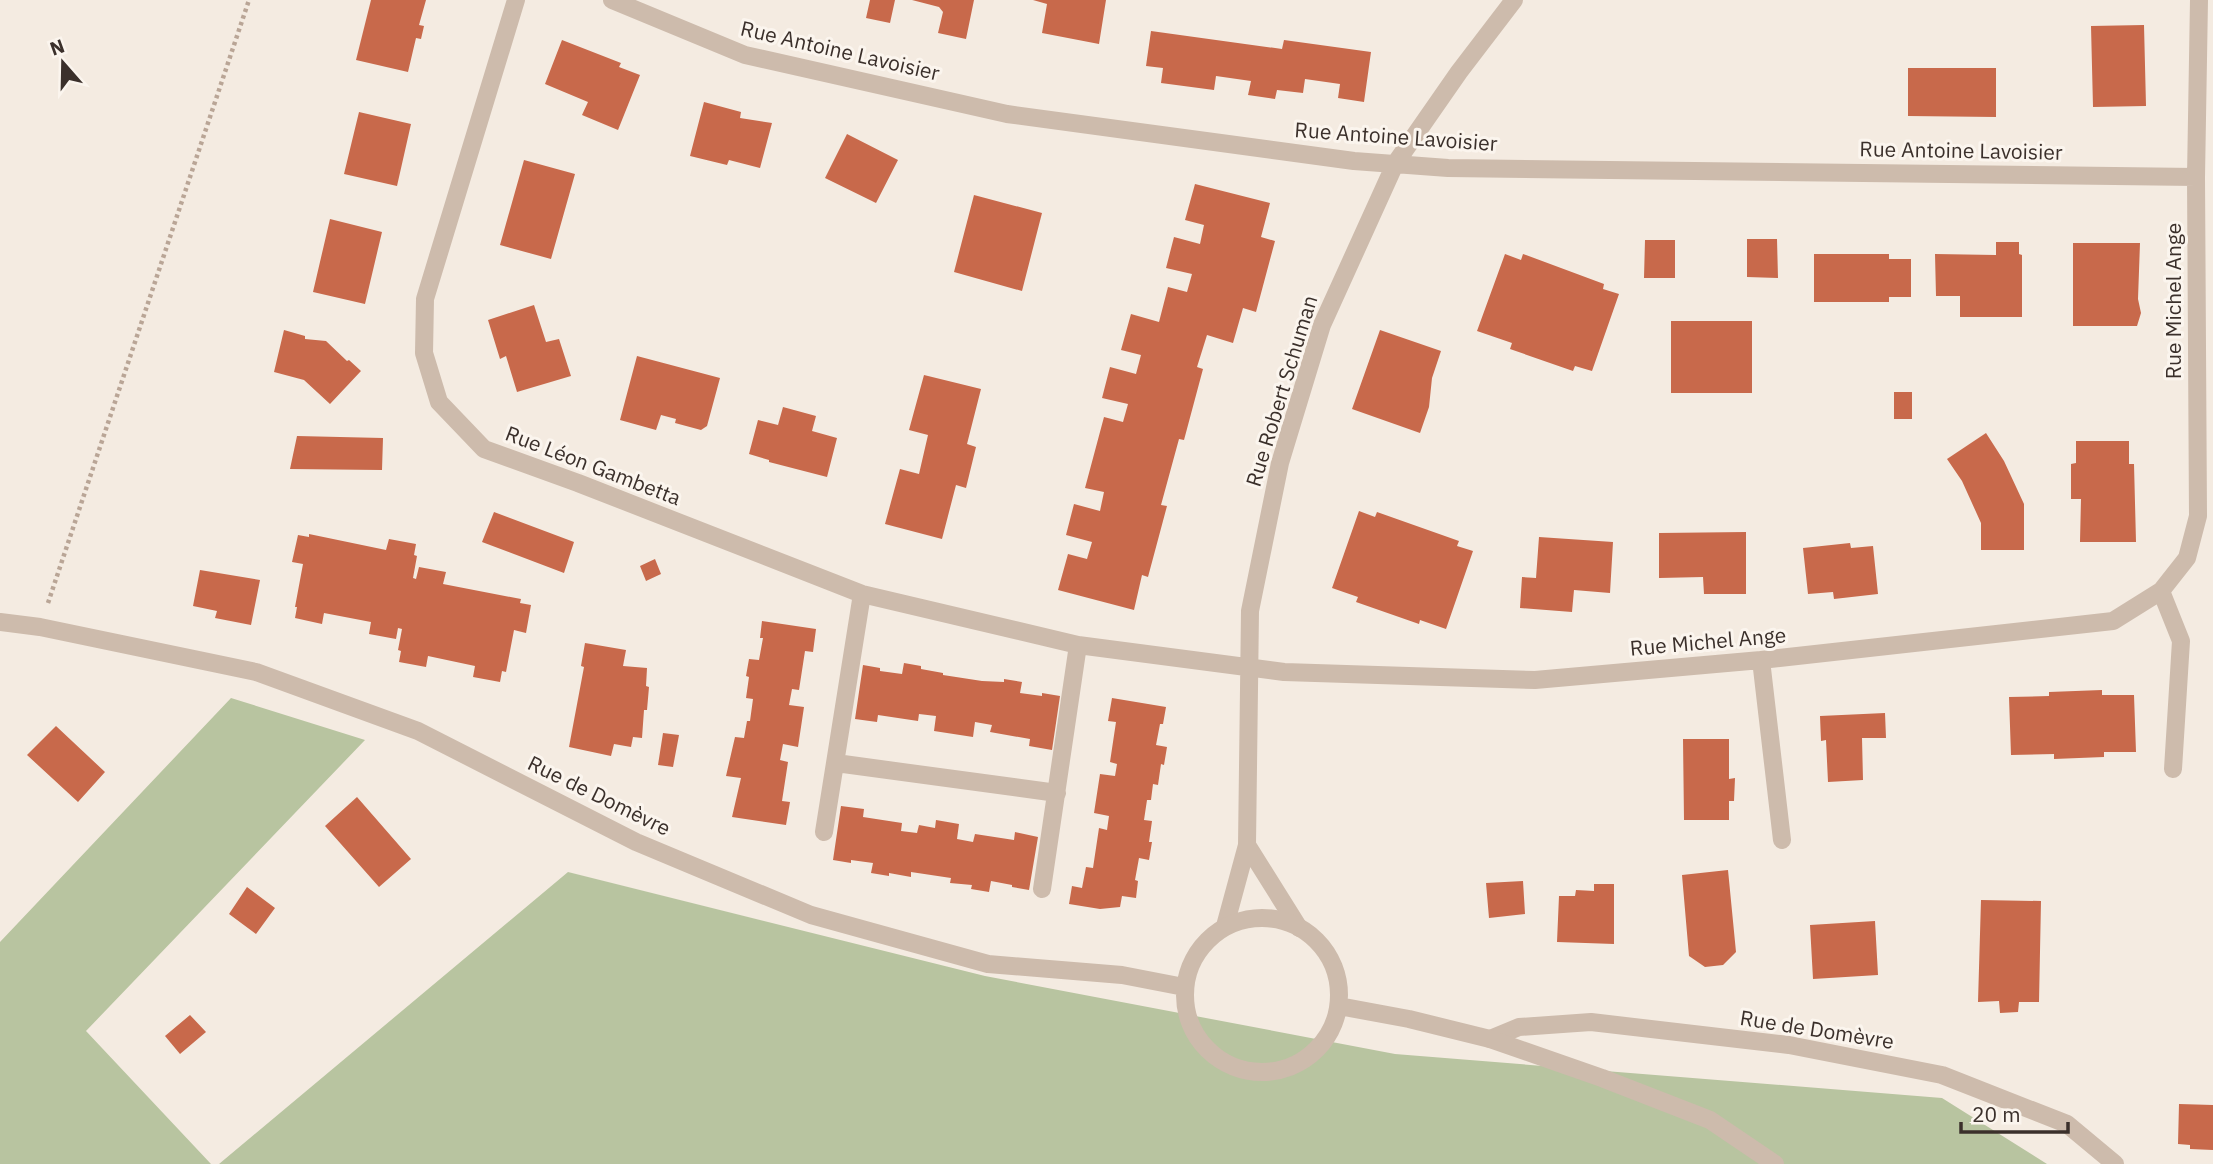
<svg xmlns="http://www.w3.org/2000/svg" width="2213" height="1164" font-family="'IBM Plex Sans',sans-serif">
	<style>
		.green { fill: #b8c4a0 }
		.building { fill: #c8694b }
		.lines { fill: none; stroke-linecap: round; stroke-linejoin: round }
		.path { stroke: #b9a596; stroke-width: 4.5; stroke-dasharray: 3.5 3.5; stroke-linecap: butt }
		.minor { stroke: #cdbbac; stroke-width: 18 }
		.tertiary { stroke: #cdbbac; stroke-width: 18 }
		.labels { text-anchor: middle; stroke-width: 6; stroke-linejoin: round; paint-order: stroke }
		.street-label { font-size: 21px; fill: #3b302b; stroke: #fbf5ee }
	</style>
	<rect width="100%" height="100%" fill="#f4ebe1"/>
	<path class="green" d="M231,698L365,740L86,1031L211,1164H0V942Z
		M568,872L985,976L1395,1054L1942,1098L2047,1164H219Z"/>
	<path class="building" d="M371,0H426L419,25L424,26L421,39L416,38L408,72L356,60Z
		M870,0H895L890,23L866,18Z
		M912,0H974L966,39L938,33L943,12L939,7Z
		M1033,0H1106L1099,44L1042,33L1047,4Z
		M2144,25L2146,106L2093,107L2091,26Z
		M1151,31L1282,49L1284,40L1371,52L1364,102L1338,98L1340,84L1305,79L1303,93L1277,90L1275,99L1248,95L1251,81L1216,76L1214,90L1161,83L1163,68L1146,66Z
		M562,40L621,63L619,67L640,75L618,130L582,115L588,102L545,84Z
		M1908,68H1996V117L1908,116Z
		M704,102L741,112L740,118L772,123L760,168L729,160L727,165L690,156Z
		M359,112L411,124L397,186L344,174Z
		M847,134L898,160L876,203L825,178Z
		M524,160L575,174L551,259L500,245Z
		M1195,184L1270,203L1261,237L1275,241L1256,312L1243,308L1233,343L1207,335L1197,367L1203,369L1184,440L1179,439L1161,505L1167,506L1148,577L1142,575L1134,610L1058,590L1068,554L1087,559L1092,542L1066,535L1074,504L1100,511L1104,492L1085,488L1104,417L1123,422L1128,404L1102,398L1110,367L1136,374L1141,355L1121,350L1131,314L1159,322L1168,287L1187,292L1192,274L1166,268L1174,237L1200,244L1204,225L1185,220Z
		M974,195L1042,213L1022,291L954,272Z
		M330,219L382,232L365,304L313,292Z
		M1747,239H1777L1778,278L1747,277Z
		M1645,240H1675V278H1644Z
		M1996,242H2019V254L2022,255V317H1960V296H1936L1935,254L1996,255Z
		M2073,243H2140L2138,299L2141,313L2137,326H2073Z
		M1505,254L1521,260L1523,254L1604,284L1603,289L1619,294L1592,371L1575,366L1573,371L1510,349L1512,343L1477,331Z
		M1814,254H1889V259H1911V297H1889V302H1814Z
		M534,305L546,342L559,339L571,376L517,392L506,356L500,359L488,320Z
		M1671,321H1752V393H1671Z
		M284,330L305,336V339L326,341L347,361L349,360L361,371L330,404L304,380L274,372Z
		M1380,330L1441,351L1432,378L1429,407L1420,433L1352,409Z
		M637,356L720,378L707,426L701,430L675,423L676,419L661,415L656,430L620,420Z
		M924,375L981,389L967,444L976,447L966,488L956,485L942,539L885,524L900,469L919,474L928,435L909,430Z
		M1894,392H1912V419H1894Z
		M783,407L816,416L812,431L837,438L827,477L769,462V460L749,454L758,420L778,425Z
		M1986,433L2004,461L2024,504V550H1981V523L1962,481L1947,459Z
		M297,436L383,438L382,470L290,469Z
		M2076,441H2129V464H2134L2136,542H2080L2081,499H2071V464L2076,463Z
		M1359,511L1375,517L1377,512L1459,541L1457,546L1473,551L1446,629L1420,620L1419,624L1356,602L1358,597L1332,588Z
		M494,512L574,542L564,573L482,542Z
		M1746,532V594H1704L1703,577L1659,578V533Z
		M309,534L386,550L389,539L416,544L414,555L417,556L413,578L416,579L419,567L446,572L443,584L521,599L520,603L531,605L526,633L514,630L506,672L502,671L500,682L473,677L475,666L428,656L426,667L399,662L401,651L398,650L402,629L398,628L396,639L369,634L371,622L324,613L322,624L295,618L297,607H295L303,564L292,562L298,535L309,537Z
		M1539,537L1613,542L1610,593L1574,590L1572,612L1520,608L1522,577L1536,578Z
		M1850,543L1851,548L1873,546L1878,594L1834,599L1833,592L1808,594L1803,548Z
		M655,559L661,574L646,581L640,566Z
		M200,570L260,580L251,625L215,618L217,611L193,606Z
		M762,621L816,629L813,652L805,651L799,690L792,689L789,705L804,707L798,747L783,744L780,760L788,762L782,801L790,802L786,825L732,817L741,778L726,776L735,737L744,738L747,721H750L753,699L746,698L749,677L746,676L749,659L759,660L763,638H760Z
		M585,643L626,650L623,666L647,668L646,686L649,687L647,710H644L642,738L633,737L631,747L614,744L611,756L569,747L584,667L581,666Z
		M904,663L921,666V669L943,673V675L982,681L1004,682V679L1022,682L1020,693L1042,696V693L1060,696L1052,750L1029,746L1030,739L990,732L992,725L975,722L973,737L934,731L936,716L919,714L918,721L878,715L877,722L855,719L863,665L880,668V671L902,674Z
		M2102,690V695H2134L2136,752H2104V757L2054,759V754L2011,755L2009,697L2049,696V692Z
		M1112,698L1166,707L1163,724H1160L1156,745L1167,747L1164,765L1161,764L1158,785L1153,784L1151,800H1147L1144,820L1152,821L1149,842H1152L1149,860L1139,858L1135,880L1138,881L1136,898L1122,896L1120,907L1100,909L1069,904L1072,886L1082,888L1086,867L1093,868L1099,828L1107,830L1109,816L1094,813L1100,774L1115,776L1117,764L1110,762L1116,722L1108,721Z
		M1885,713L1886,738H1862L1863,780L1828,782L1826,740L1821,741L1820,716Z
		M56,726L105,772L78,802L27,755Z
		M663,733L679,735L673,767L658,765Z
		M1683,739H1729V779L1735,778L1734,801H1729V820H1684Z
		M357,797L411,859L379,887L325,826Z
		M841,806L864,809L863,817L902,823L901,831L917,833L919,825L935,828L936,820L959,824L957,839L973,842L975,834L1014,840L1015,832L1038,837L1029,890L1012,887V885L991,881L989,892L971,889L972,885L950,883L951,878L911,872V877L889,873V876L871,873L873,863L851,860V863L833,860Z
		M1728,870L1736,952L1723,965L1705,967L1689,956L1682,875Z
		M1523,881L1525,914L1489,918L1486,883Z
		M1594,884H1614V944L1557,942L1559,896H1575L1576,890L1594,891Z
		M247,887L275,908L256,934L229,914Z
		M1981,900L2041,901L2039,1002H2019L2018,1012L2000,1013L1999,1001L1978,1002Z
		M1875,921L1878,975L1813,979L1810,925Z
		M190,1015L206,1032L180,1054L165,1036Z
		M2179,1104L2213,1105V1150L2190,1149V1145L2178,1144Z"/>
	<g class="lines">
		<path class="path" d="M48,603L249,0"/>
		<path class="minor" d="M516,0L425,299L424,353L439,402L484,449L578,483L862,594L1078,645L1284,672L1535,680L1761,660L2113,621L2161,591L2187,558L2198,516L2196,177L2199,0
			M612,0L745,55L1007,114L1354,161L1448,168L2196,177
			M2161,591L2181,641L2173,769
			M1761,660L1782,840
			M836,763L1057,793
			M824,832L862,594
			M1247,845L1299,928
			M1042,889L1078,645
			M1225,926L1247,845L1250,611L1280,463L1322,325L1395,164L1459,72L1514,0
			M1490,1039L1519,1027L1591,1022L1789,1045L1942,1075L2067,1124L2115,1164"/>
		<path class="tertiary" d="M0,622L40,627L256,672L418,731L636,842L811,915L988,964L1122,975L1184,987
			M1185 995a77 77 0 1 1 154 0a77 77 0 1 1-154 0Z
			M1339,1006L1409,1019L1490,1039L1602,1078L1710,1120L1775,1164"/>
	</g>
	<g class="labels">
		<g class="street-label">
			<text transform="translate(840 51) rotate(13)" y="7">Rue Antoine Lavoisier</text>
			<text transform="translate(1396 137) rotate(4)" y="7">Rue Antoine Lavoisier</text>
			<text transform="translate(1961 151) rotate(1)" y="7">Rue Antoine Lavoisier</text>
			<text transform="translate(2174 301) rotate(-90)" y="7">Rue Michel Ange</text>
			<text transform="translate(1282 391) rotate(-73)" y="7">Rue Robert Schuman</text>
			<text transform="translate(593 466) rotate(21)" y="7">Rue Léon Gambetta</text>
			<text transform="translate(1708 642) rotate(-5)" y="7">Rue Michel Ange</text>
			<text transform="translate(599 796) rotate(26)" y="7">Rue de Domèvre</text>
			<text transform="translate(1817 1030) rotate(9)" y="7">Rue de Domèvre</text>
		</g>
	</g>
	<g transform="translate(63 63) rotate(340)" stroke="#fbf5ee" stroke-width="5" paint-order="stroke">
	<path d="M0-5L12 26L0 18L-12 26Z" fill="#3b302b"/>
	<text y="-10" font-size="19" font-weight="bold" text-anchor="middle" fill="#3b302b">N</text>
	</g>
	<path d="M1961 1122v10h107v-10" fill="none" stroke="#3b302b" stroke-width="3.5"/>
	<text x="1972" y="1122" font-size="21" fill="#3b302b" stroke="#fbf5ee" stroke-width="5" paint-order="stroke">20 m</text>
</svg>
